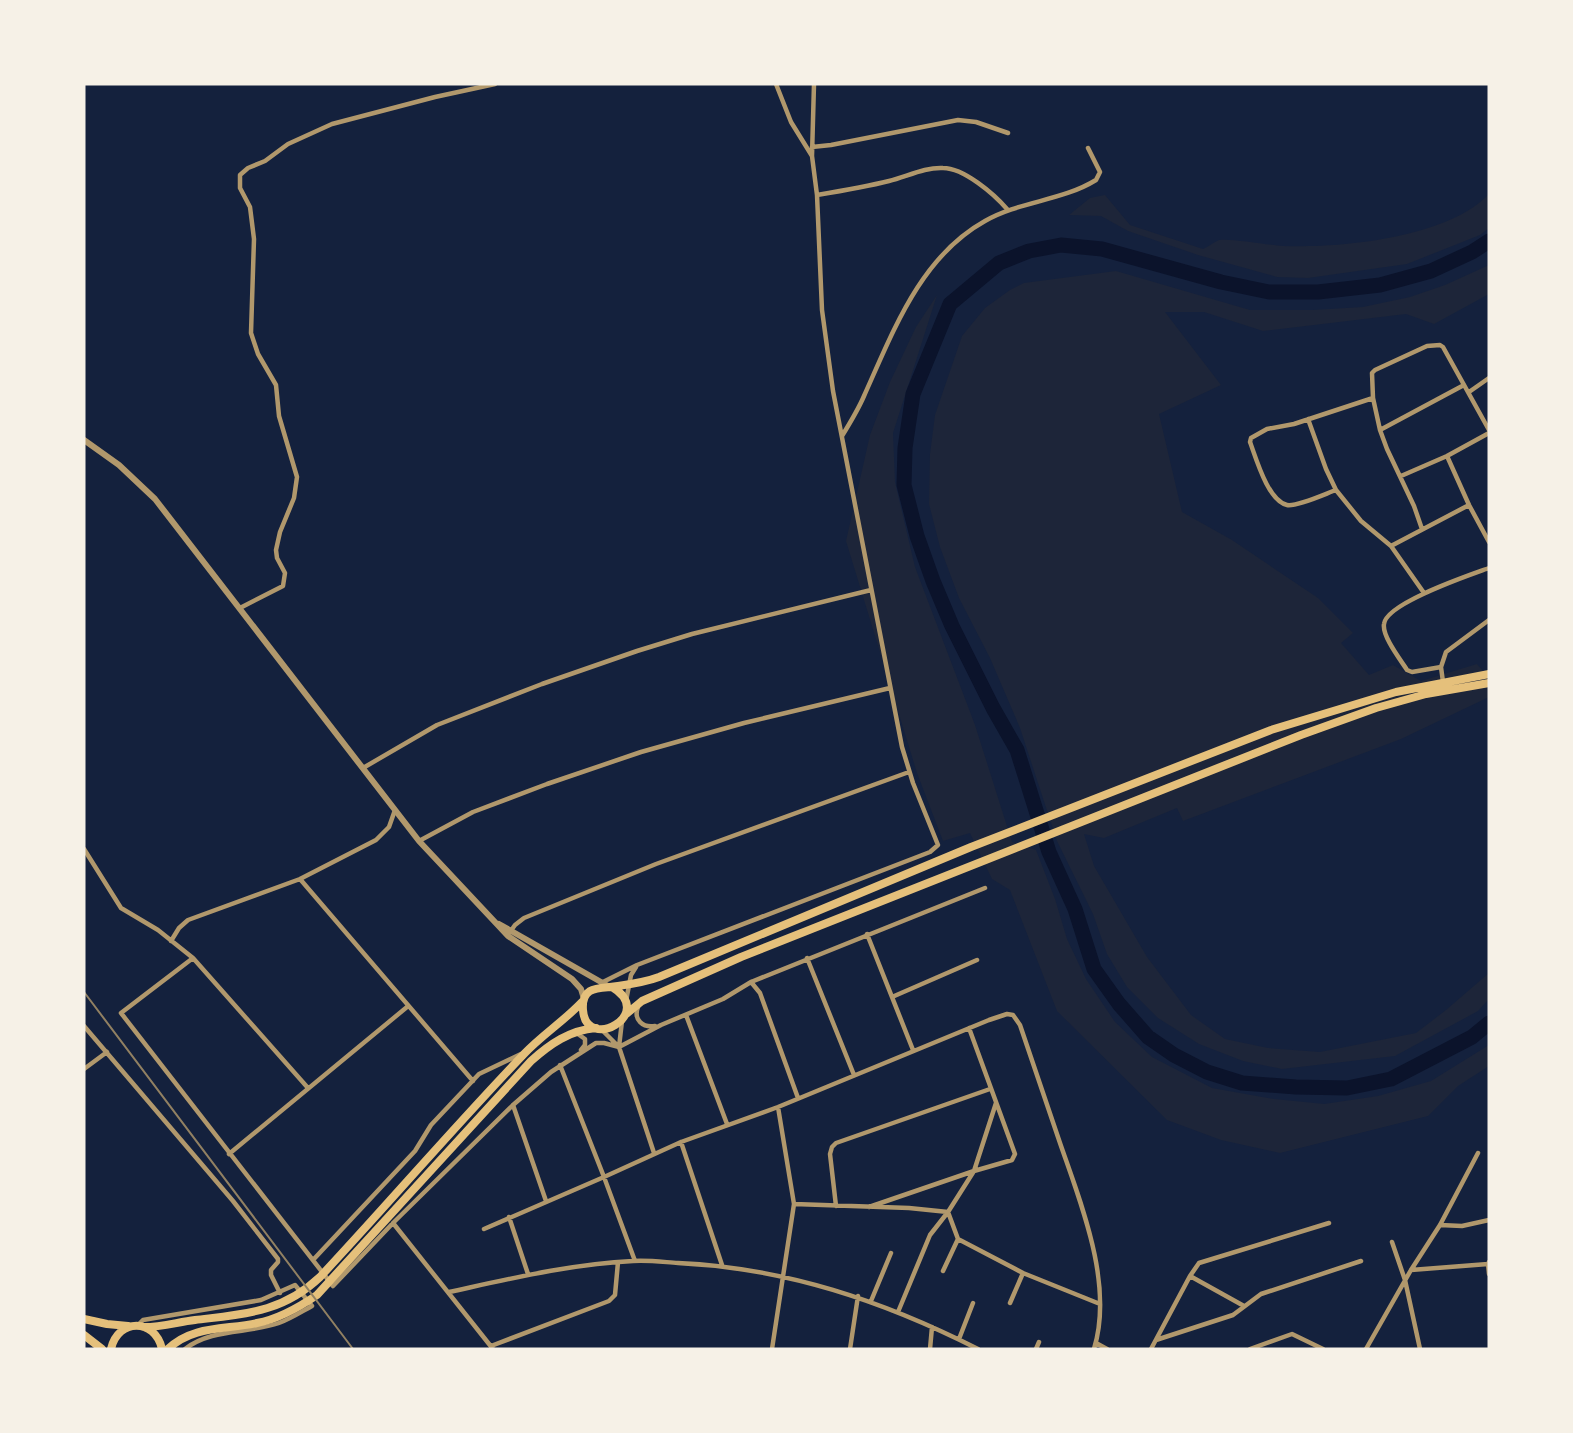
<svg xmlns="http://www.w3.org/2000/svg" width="1573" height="1433" font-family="'Fira Sans',sans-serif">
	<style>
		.green { fill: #1d2539 }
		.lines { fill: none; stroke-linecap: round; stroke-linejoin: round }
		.river { stroke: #0b132b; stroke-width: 15 }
		.minor { stroke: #b1986c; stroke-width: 4.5 }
		.tertiary { stroke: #b1986c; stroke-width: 6 }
		.primary { stroke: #e5c07b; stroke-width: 8 }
		.rail { stroke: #918062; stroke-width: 2 }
	</style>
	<rect width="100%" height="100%" fill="#14213d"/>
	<path class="green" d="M1489,194V228L1480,235L1407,264L1308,278L1277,277L1198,255L1128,231L1101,216L1069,215L1090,198L1105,195L1130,225L1203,249C1208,247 1214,242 1219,240C1230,238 1269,245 1283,246C1342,248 1447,238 1489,194Z
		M1489,265V294L1434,324L1406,314L1263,331L1204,312H1165L1221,385L1159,414L1182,512L1232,540L1318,598L1353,633L1341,643L1369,675L1393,665L1421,681L1477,664L1489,678V697L1401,739L1183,821L1177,808L1104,838L1084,834L1094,866L1147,957L1191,1015L1225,1039L1268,1048L1320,1052L1416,1033L1446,1010L1489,973V999L1478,1011L1395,1056L1282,1069L1243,1061L1199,1044L1158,1018L1127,987L1107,954L1093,914L1057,841L1020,728L990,658L959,598L940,547L929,504L930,454L935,415L962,336L985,308L1010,290L1024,283L1116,271L1250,310H1313L1363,307L1410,297L1445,285Z
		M937,295L893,433L895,482L915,567L975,725L1012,842L1036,850L1055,899L1067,939L1086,979L1115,1022L1152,1057L1212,1088L1274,1099L1324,1104L1378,1096L1431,1081L1489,1045V1066L1458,1086L1428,1116L1280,1153L1221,1140L1167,1120L1057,1011L1010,890L992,879L970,833L943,841L917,773L846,541L870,435L890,382L916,327Z"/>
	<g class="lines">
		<path class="river" d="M1489,241L1472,252L1431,271L1380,285L1318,292H1269L1221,282L1102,249L1061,245L1029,251L999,263L950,304L913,394L905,448L904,485L917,536L933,581L952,626L993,708L1017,750L1049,852L1075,909L1094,969L1119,1004L1148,1037L1174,1055L1207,1072L1242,1083L1296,1087L1347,1088L1391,1079L1472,1037L1489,1023"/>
		<path class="minor" d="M812,147L831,145L958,120L976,122L1008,133
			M812,156L814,84
			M817,195C841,191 865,187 889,181C906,177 925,167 943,168C964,168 994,194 1007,209
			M1469,392L1489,378
			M1308,419L1326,469L1336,490L1361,521L1391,546L1424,593
			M1380,430L1464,385
			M842,436C850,423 858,410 864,396C893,332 920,257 985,221C1020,201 1062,201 1096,180L1100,172L1088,148
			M1447,456L1469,505L1489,542
			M1401,476L1447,456L1489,433
			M1336,490C1325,494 1297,507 1287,505C1268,501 1256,458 1250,442L1251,438L1267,429L1294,424L1373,398
			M1422,529L1414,506L1387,449L1380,430L1373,398L1372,373L1375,370L1427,346L1440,345L1443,347L1489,430
			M1391,546L1469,505
			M240,608L283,586L285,573L277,558L276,550L280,532L294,498L297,477L279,416L276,385L258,354L251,333L254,239L250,207L240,188V175L248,168L265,161L288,144L332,124L435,97L495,84
			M1441,667L1412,672L1407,670C1400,659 1382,636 1384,624C1386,603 1470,575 1489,568
			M1443,682L1441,667L1446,652L1489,620
			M363,768L437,725L542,684L637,651L692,634L871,590
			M419,841L473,812L547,784L641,752L744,723L890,688
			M84,849L121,908L158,930L193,958L308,1088
			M300,879L473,1081
			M510,932L515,925L524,918L656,864L909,772
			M867,934L913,1050
			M171,941L179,928L188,920L300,879L376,840L389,827L395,810
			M193,958L121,1013L333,1286L393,1223L513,1105L551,1072L596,1043H604L619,1047L661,1025L723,999L751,982L985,888
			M807,958L854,1075
			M751,982L760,993L798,1098
			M601,983L637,965L930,852L938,845L913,783L902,747L833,391L822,310L817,195L812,156L791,122L776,84
			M892,997L977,960
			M626,1001L631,975L636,967
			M638,1007C633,1020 643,1028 655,1026
			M686,1015L727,1124
			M622,1021L619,1047L654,1153
			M84,1026L233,1201L278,1259V1262L271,1270V1275L280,1293
			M602,1030L617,1045
			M575,1032L585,1039V1045L581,1050
			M560,1065L604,1177L635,1261
			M84,1069L107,1052
			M513,1105L546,1201
			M681,1142L722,1265
			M229,1154L407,1007
			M794,1204L909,1208L948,1212
			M836,1206L830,1154L832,1147L836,1143L990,1089
			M869,1207L974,1171L1012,1160L1015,1154L969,1028
			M948,1212L958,1239L1023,1273L1100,1304
			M509,1217L528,1274
			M393,1223L493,1349
			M1440,1225L1462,1226L1489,1220
			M484,1229L604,1177L681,1142L778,1107L989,1020L1007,1014L1013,1015L1020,1025C1033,1064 1047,1104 1060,1143C1081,1204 1114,1284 1094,1349
			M1392,1242L1405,1280L1420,1349
			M313,1260L415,1151L431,1125L479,1074L521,1054
			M1488,1264L1489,1274
			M1411,1270L1488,1264L1489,1262
			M943,1271L958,1239
			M1190,1276L1244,1306
			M449,1292C509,1279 571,1264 633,1261C648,1260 663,1262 678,1263C786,1268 883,1301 978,1349
			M871,1301L891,1253
			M1010,1303L1023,1273
			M898,1312L930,1235L948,1212L974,1171L996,1103
			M137,1326L143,1320L261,1300L295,1285L312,1306C301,1312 290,1319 279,1323C248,1334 212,1328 185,1349
			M959,1339L973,1303
			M1156,1340L1233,1315L1261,1294L1361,1261
			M1096,1343L1107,1349
			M491,1346L609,1301L615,1295L618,1262
			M772,1349L794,1204L778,1107
			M850,1349L858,1296
			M930,1349L932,1327
			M1036,1349L1039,1342
			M1151,1349L1190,1276L1199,1263L1329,1223
			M1250,1349L1292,1334L1323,1349
			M1366,1349L1411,1270L1440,1225L1478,1153"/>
		<path class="tertiary" d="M84,440L119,465L155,499L419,841L508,936L572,979L581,989L584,999
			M499,924L608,986"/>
		<path class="primary" d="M612,987C657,1014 586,1053 583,1010C581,984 602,989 618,986C632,984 646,982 659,977L971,847L1271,730L1396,692L1489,674
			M625,1015L642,1001L741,957L1301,735L1376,708L1426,694L1489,683
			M84,1319L107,1324L128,1326
			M144,1327C162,1327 178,1322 195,1320C244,1314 282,1313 320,1277C389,1203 454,1127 524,1054C542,1035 564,1021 582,1002
			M84,1335L102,1349
			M111,1349C118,1318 155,1318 162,1349
			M168,1349C193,1325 226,1330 257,1323C279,1319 298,1308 317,1295L531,1061C550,1044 570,1030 596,1028"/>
		<path class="rail" d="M84,992L353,1349"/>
	</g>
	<rect width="1573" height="1433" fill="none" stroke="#f6f1e7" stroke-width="171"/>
</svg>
